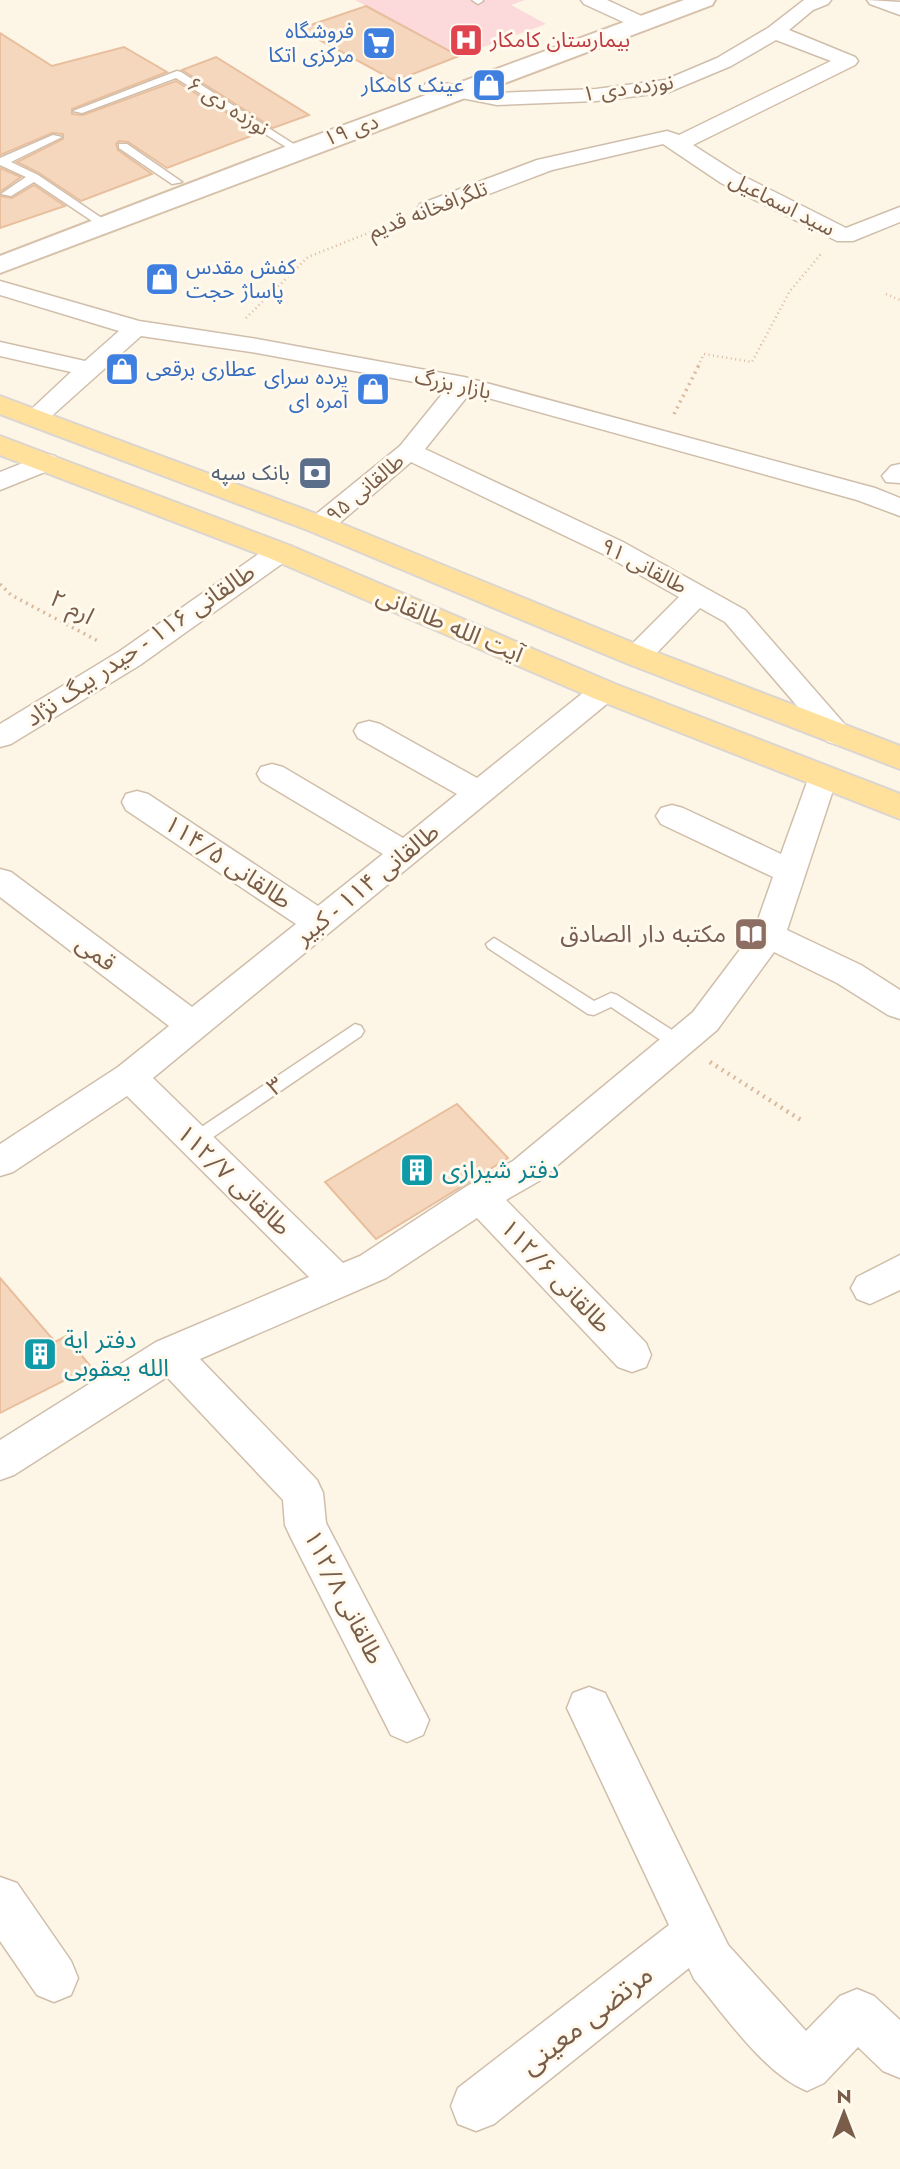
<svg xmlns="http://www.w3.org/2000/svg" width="900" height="2169" font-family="Jost,'Noto Sans Arabic',sans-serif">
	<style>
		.medical { fill: #fcd9db }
		.building { fill: #f4d7bd; stroke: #e8be9c; stroke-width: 2 }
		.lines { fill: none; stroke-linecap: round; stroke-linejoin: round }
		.lane-casing { stroke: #d0beab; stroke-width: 3 }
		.street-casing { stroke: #d0beab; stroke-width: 3 }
		.secondary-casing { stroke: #d6c1ab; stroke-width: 4 }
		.primary-casing { stroke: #dcd5d0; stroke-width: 4 }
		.path-far2 { stroke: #daba9f; stroke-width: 2.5; stroke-dasharray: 1 3.5; stroke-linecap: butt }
		.path-far1 { stroke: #daba9f; stroke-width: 3.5; stroke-dasharray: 2 4.5; stroke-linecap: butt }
		.path { stroke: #daba9f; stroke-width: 4.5; stroke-dasharray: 2 5; stroke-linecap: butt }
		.lane { fill: #fff; fill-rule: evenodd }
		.street { fill: #fff; fill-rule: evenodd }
		.secondary { fill: #fff; fill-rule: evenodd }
		.primary { fill: #ffe19c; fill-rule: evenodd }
		.labels { text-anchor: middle; stroke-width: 6; stroke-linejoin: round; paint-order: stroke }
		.far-shop-label { font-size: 21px; fill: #366cbe; stroke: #fff9ee; text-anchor: end }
		.far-health-label { font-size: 21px; fill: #be3a42; stroke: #fff9ee; text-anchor: start }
		.far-street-label { font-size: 21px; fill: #795d49; stroke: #fff9ee }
		.far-service-label { font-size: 21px; fill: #4e5e75; stroke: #fff9ee; text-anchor: end }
		.street-label { font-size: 24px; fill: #795d49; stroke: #fff9ee }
		.education-label { font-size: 24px; fill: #785e54; stroke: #fff9ee; text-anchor: end }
		.culture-label { font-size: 24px; fill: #0d838f; stroke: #fff9ee; text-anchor: start }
		.near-street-label { font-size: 28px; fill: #795d49; stroke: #fff9ee }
	</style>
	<rect width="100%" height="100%" fill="#fdf6e6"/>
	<path class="medical" d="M355,0H525L511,5L546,24L459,56Z"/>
	<path class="building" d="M366,6L459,56L395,81L299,29Z
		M0,33L52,66L124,47L167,72L72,109V114L83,115L176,81L259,133L167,168L128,142L119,141L116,144L118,150L152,174L81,201L39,173L17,162L63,139V134L52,133L0,155Z
		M216,57L309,115L273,128L182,70Z
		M0,168L21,177L0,192Z
		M34,185L65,206L0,228V196L12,198Z
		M457,1104L508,1158L376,1239L325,1182Z
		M0,1278L55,1342L66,1336L91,1367L0,1413Z"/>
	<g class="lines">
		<g class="lane-casing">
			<path id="lane" d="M472,0H482L483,1L478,4Z
				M177,71L181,72L303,150L294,152L176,78L82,113L73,111Z
				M53,135L62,137L11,162L38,175L109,223V227H101L34,182L11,196L1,194L26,177L0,165V158Z
				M119,144H127L182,182L172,184L119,148Z
				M494,938L594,1001L611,993L617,995L683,1037L686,1042L683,1047H671L611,1007L594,1015L588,1014L488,948L486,944Z
				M355,1024L361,1026L364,1031L361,1036L200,1146H188L185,1141L188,1136Z"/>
		</g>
		<g class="street-casing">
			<path id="street" d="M581,0H607L648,19L651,23L648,27H634L584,4Z
				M804,0H831L828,4L813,10L789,30L855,57L858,61L855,65L693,145L737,173L846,228L900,207V222L853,241H837L721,183L663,144L552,170L436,214H420L417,209L420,204L537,160L667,131L679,135L831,61L776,40L731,66L669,92L596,101L497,105L426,91L423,87L426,83L433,81L497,93L596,89L665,80L717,58L768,28Z
				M867,0L900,2V15L870,4Z
				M0,281L139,321L257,339L464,377L875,488L900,498V516L857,500L470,393L425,449L623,542L745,610L854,735L850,742L839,745L828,742L725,622L700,608L647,663L637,665L627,663L623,656L627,649L679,597L603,554L411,462L330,531L320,533L310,531L307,525L310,519L400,446L447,388L257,353L141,336L45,422L36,425L27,422L23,417L71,372L0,356V342L85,361L119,331L0,295Z
				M46,454L55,456L59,462L55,468L0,490V472Z
				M900,464V483L886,482L882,476L891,466Z
				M280,544L290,546L294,552L290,558L140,665L11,744L0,747V724L120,651L270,546Z
				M604,681L614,684L619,691L614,698L153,1078L343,1263L360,1256L467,1186L513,1161L693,1012L754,931L773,877L661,824L656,816L661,808L672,805L683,808L781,854L811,771L822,768L833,771L837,778L787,930L861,965L900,990V1019L888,1015L837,983L774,952L717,1030L539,1181L506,1200L646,1343L651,1355L646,1367L632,1372L618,1367L477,1218L386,1278L200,1359L317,1480L323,1493L326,1523L429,1720L423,1735L407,1742L391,1735L291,1538L285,1525L283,1500L167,1377L14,1475L0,1480V1440L156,1342L309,1277L127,1096L13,1172L0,1176V1144L118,1067L169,1026L0,897V869L11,872L192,1007L296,924L126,810L122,802L126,794L137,791L148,794L318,906L383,854L261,781L257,774L261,767L272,764L283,767L403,838L457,794L358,738L354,731L358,724L369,721L380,724L477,778L594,684Z
				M900,1255V1290L870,1304L857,1299L851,1288L857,1277Z
				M589,1687L605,1693L728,1945L806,2031L840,1996L857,1989L874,1996L900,2020V2078L883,2071L858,2047L824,2083L807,2091C763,2073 725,2015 694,1979L689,1968L494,2124L476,2131L458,2124L451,2106L458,2088L669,1925L567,1708L573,1693Z
				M0,1877L17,1883L71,1961L78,1978L71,1995L54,2002L37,1995L0,1941Z"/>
		</g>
		<g class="secondary-casing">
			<path id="secondary" d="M684,0H715L712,5L0,273V256L290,145Z"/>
		</g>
		<g class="primary-casing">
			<path id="primary" d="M0,396L330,519L648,649L900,746V769L626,663L310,531L0,414Z
				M0,436L291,546L615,684L900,794V819L593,698L269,558L0,455Z"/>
		</g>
		<path class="path-far2" d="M886,294L900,300
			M246,318L308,257L401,220
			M698,366L704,354L752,362L790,291L821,254"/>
		<path class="path-far1" d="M674,414L699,365
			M0,584L11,595L98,641"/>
		<path class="path" d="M710,1062L804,1122"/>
		<use href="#lane" class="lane"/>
		<use href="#street" class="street"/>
		<use href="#secondary" class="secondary"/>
		<use href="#primary" class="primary"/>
	</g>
	<defs>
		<g id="hospital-square" transform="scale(1.75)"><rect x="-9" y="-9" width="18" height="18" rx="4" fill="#e0444e" stroke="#fff9ee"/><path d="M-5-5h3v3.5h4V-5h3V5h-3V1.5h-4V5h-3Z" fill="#fff"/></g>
		<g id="supermarket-square" transform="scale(1.75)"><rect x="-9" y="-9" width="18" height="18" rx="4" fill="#3f7fe0" stroke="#fff9ee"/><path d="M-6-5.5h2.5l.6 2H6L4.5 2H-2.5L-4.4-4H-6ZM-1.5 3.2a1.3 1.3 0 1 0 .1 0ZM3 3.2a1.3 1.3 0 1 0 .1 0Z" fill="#fff"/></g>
		<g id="shop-square" transform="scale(1.75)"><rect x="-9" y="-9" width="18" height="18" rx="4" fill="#3f7fe0" stroke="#fff9ee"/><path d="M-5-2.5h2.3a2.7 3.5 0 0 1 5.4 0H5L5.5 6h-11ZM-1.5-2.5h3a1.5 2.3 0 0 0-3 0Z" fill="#fff"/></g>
		<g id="bank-square" transform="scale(1.75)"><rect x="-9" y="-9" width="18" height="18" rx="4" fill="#5c6f8a" stroke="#fff9ee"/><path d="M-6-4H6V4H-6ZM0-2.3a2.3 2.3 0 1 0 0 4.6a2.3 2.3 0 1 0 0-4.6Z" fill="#fff"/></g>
		<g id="library-square" transform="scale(1.75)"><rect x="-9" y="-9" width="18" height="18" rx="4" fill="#8d6e63" stroke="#fff9ee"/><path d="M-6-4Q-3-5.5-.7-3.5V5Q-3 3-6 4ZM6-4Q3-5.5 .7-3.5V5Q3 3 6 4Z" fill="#fff"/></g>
		<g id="building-square" transform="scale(1.75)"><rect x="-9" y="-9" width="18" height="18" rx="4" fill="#0f9aa8" stroke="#fff9ee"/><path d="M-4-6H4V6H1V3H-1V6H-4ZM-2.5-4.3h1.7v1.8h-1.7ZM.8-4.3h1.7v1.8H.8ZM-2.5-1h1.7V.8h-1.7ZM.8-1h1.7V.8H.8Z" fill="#fff"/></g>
	</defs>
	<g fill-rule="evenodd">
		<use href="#hospital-square" x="466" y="40"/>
		<use href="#supermarket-square" x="379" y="43"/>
		<use href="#shop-square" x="489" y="85"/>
		<use href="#shop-square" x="162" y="279"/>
		<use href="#shop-square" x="122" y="369"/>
		<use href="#shop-square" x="373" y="389"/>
		<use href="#bank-square" x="315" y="473"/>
		<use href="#library-square" x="751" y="934"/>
		<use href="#building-square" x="417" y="1170"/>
		<use href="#building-square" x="40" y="1354"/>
	</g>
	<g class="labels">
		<g class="far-shop-label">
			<text x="354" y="38">فروشگاه<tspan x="354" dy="24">مرکزی اتکا</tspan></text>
			<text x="464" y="92">عینک کامکار</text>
			<text x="186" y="274" text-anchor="start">کفش مقدس<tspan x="186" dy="24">پاساژ حجت</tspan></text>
			<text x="146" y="376" text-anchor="start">عطاری برقعی</text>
			<text x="348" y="384">پرده سرای<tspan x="348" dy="24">آمره ای</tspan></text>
		</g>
		<g class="far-health-label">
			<text x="490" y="47">بیمارستان کامکار</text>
		</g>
		<g class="far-street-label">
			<text transform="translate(628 88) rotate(-8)" y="7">نوزده دی ۱</text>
			<text transform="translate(228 106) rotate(32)" y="7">نوزده دی ۶</text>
			<text transform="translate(351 130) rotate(-20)" y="7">۱۹ دی</text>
			<text transform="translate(782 204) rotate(27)" y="7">سید اسماعیل</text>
			<text transform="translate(428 210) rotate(-21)" y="7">تلگرافخانه قدیم</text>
			<text transform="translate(453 384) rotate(12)" y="7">بازار بزرگ</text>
			<text transform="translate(365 488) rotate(-40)" y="7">طالقانی ۹۵</text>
			<text transform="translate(644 566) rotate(28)" y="7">طالقانی ۹۱</text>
		</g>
		<g class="far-service-label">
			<text x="290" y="480">بانک سپه</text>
		</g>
		<g class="street-label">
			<text transform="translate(72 607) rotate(28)" y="8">ارم ۲</text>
			<text transform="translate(450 625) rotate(23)" y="8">آیت الله طالقانی</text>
			<text transform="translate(140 645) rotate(-34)" y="8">طالقانی ۱۱۶ - حیدر بیگ نژاد</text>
			<text transform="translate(228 862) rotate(34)" y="8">طالقانی ۱۱۴/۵</text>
			<text transform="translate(367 884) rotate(-39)" y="8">طالقانی ۱۱۴ - کبیر</text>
			<text transform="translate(96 953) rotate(37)" y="8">قمی</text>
			<text transform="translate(275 1086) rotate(-35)" y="8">۳</text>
			<text transform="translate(234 1180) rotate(44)" y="8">طالقانی ۱۱۲/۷</text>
			<text transform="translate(556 1276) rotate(46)" y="8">طالقانی ۱۱۲/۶</text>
			<text transform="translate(344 1597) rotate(63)" y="8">طالقانی ۱۱۲/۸</text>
		</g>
		<g class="education-label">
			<text x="726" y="942">مکتبه دار الصادق</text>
		</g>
		<g class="culture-label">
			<text x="442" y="1178">دفتر شیرازی</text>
			<text x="64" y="1348">دفتر ایة<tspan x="64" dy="28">الله یعقوبی</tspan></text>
		</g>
		<g class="near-street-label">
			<text transform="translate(586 2019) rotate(-38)" y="10">مرتضی معینی</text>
		</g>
	</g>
	<g transform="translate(844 2113)" stroke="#fff9ee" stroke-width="5" paint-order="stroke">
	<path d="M0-5L12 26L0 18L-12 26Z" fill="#795d49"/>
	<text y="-10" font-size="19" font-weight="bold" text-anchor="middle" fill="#795d49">N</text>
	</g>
</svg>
